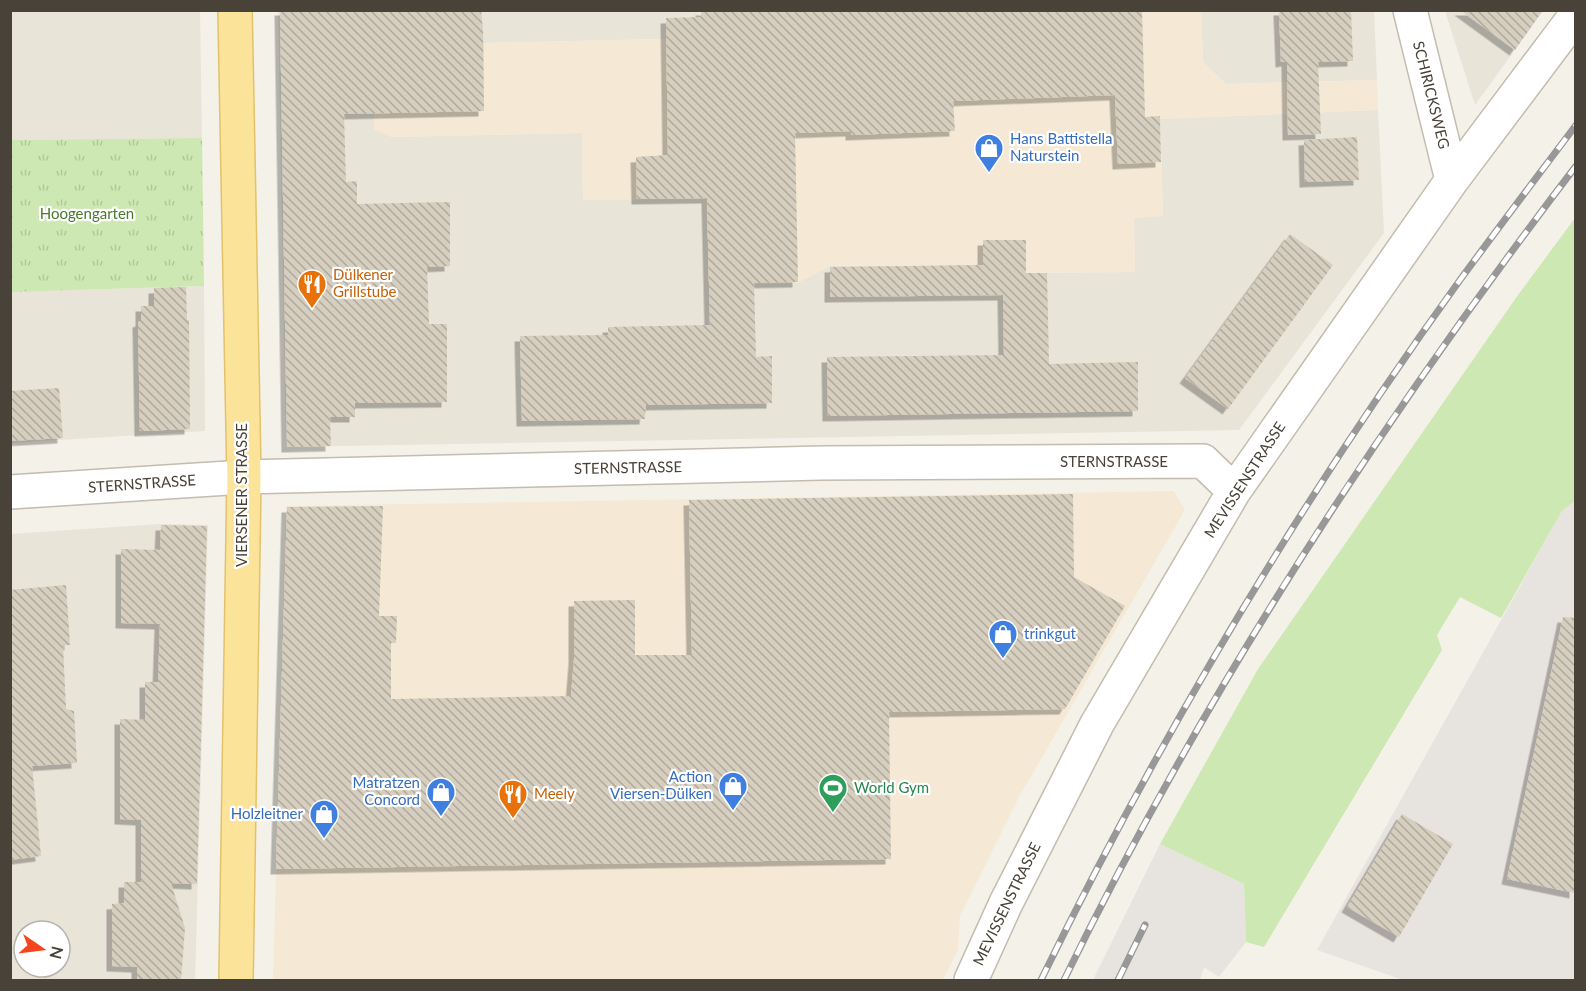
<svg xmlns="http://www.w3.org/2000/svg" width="1586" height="991" font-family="Lato,sans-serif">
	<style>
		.residential { fill: #e8e4d8; fill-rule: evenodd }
		.commercial { fill: #f5e9d5 }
		.industrial { fill: #e7e3de }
		.grass { fill: #cee8b3 }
		.park { fill: url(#park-tufts) }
		.building { fill: url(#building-back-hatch); filter: url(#shadow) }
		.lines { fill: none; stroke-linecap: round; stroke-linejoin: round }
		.minor-casing { stroke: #c3bcaf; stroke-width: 36 }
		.major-casing { stroke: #e2c26a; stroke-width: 36 }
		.minor { stroke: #fff; stroke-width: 33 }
		.major { stroke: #fce39a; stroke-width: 33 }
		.rail-casing { stroke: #989898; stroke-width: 7 }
		.rail { stroke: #fff; stroke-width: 4.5; stroke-dasharray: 14; stroke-linecap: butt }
		.labels { text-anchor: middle; stroke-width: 4.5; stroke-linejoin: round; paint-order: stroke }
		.street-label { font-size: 15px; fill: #484238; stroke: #fff }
		.shop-label { font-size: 15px; fill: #366cbe; stroke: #fff; text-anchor: end }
		.park-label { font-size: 15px; fill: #477a2b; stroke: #fff }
		.food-label { font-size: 15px; fill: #c56008; stroke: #fff; text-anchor: start }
		.leisure-label { font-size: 15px; fill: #27864d; stroke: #fff; text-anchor: start }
	</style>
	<defs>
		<pattern id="park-tufts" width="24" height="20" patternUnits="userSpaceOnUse" patternTransform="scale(1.5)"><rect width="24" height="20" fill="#cee8b3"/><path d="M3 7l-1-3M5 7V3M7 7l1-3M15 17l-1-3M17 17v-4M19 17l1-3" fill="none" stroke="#b2c89b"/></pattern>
		<pattern id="building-back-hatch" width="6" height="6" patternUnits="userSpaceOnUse" patternTransform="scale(1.5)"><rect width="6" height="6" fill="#d6cebf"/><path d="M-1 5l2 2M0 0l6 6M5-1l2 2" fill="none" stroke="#b0a99c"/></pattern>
		<filter id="shadow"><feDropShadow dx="-5.5" dy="5.5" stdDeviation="0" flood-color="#0004"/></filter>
	</defs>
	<rect width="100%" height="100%" fill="#f4f1e9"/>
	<path class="residential" d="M10,11H200L202,138L11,140Z
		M278,11H699L702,38L484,43V111L374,113L391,137L582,133L583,200L706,198L709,284L797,283L830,266L1002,265V273L1135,272L1134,217L1163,216L1160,119L1378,110L1384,233L1239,430L286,447Z
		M1201,11H1374L1377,80L1226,84L1203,62Z
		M1445,11H1543L1475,105Z
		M204,286L205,431L11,443V292Z
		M160,524L208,525L195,980H11V534ZM24,931H60V967H24Z"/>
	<path class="commercial" d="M699,10L1201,11L1203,62L1226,84L1377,80L1378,110L1160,119L1163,216L1134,218L1135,272L1002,273V265L830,266L797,283L709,284L706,199L583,200L582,133L391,137L374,130V113L484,111V43L701,38Z
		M1174,491L1185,510L1019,797L960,916L958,950L943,980H273L286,506Z"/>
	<path class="industrial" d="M1575,501V980H1403L1317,950L1562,511Z
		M1160,844L1244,884L1246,942L1219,977L1204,967L1200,980H1093Z"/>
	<path class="grass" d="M1575,218V501L1562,511L1501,618L1460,597L1437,635L1442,650L1264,947L1246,942L1244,884L1160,844L1258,669L1518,295Z"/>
	<path class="park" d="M202,138L204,286L11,292V140Z"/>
	<path class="building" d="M280,10H481L483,30L484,111L344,114L346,182L357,181V204L450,202V266L427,267L429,324H447V402L355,403V417H330L331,446L287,447Z
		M701,10H1142L1145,117L1160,116L1161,162L1118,164L1115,95L953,101L955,131L851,135V131L795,133L798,282L754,283L756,357L772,356V403L646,405L645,419L522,421L520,336L608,335V327L710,325L707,198L637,199L636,157L668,155L666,18L701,17Z
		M1279,10H1351L1353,61L1318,62L1321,134L1288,135L1287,61L1281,62Z
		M1460,10H1543L1515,50Z
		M1357,137L1359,180L1305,182L1304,140Z
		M1290,234L1333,265L1228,409L1185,378Z
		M983,240H1026V273H1047L1049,364L1138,362V411L828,416L827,357L1004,355L1003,295L830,297V267L983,265Z
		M186,287L187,320H189L190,429L140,431L138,322L141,321V306H154V288Z
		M59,388L63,438L10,441V391Z
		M1073,494L1074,577L1125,606L1065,709L889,712L891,859L276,869L287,507L383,506L379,616H397L396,643H391V699L571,696L574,659V601L635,600V655H692L689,500Z
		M161,525L207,526L197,884L171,883L185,928L181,981H137V967L112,966V904L124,903V882H141V820L120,819V719L145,720V682H158L160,624L121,623V549L160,550Z
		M66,585L70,645H63L66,709L74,711L77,763L32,766L41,856L10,860V590Z
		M1563,617L1575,618V893L1507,879Z
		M1402,814L1453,844L1399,937L1347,907Z"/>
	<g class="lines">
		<g class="minor-casing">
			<path id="minor" d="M1410,10L1452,180
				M10,492L244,477L821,463L1203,461L1234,491
				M971,980L1006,903L1097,724L1234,491L1452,180L1576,15"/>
		</g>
		<g class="major-casing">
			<path id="major" d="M235,10L244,477L236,980"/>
		</g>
		<use href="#minor" class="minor"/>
		<use href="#major" class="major"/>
		<g class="rail-casing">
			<path id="rail" d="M1041,980C1160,736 1301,500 1460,280C1498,228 1537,177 1576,125
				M1064,980C1205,691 1381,421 1576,166
				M1118,980L1145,925"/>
		</g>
		<use href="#rail" class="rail"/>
	</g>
	<defs>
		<g id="shop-pin" transform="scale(1.5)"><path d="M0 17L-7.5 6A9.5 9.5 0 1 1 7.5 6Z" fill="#3f7fe0" stroke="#fff"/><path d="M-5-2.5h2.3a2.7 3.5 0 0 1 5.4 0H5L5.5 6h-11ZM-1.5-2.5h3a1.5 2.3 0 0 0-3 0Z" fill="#fff"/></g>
		<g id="restaurant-pin" transform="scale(1.5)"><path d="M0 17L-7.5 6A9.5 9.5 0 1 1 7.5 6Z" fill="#e8710a" stroke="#fff"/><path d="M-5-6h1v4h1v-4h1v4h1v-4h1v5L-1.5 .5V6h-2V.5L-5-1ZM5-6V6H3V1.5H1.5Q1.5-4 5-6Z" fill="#fff"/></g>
		<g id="stadium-pin" transform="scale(1.5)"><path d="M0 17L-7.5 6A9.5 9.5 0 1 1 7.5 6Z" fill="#2e9e5b" stroke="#fff"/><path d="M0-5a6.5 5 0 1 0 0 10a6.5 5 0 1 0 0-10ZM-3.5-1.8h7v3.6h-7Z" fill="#fff"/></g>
	</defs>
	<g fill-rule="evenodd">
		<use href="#shop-pin" x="989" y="148"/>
		<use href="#restaurant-pin" x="312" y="284"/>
		<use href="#shop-pin" x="1003" y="634"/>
		<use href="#shop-pin" x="733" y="786"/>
		<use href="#stadium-pin" x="833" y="788"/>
		<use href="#shop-pin" x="441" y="792"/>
		<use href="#restaurant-pin" x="513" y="794"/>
		<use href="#shop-pin" x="324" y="814"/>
	</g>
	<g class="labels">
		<g class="street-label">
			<text transform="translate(1431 95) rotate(76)" y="5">SCHIRICKSWEG</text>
			<text x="1114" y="467">STERNSTRASSE</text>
			<text transform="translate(628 468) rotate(-1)" y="5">STERNSTRASSE</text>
			<text transform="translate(1245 480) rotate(-57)" y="5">MEVISSENSTRASSE</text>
			<text transform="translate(142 484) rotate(-4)" y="5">STERNSTRASSE</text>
			<text transform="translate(242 495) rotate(-90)" y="5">VIERSENER STRASSE</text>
			<text transform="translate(1007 904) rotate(-64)" y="5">MEVISSENSTRASSE</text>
		</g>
		<g class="shop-label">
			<text x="1010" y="144" text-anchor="start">Hans Battistella<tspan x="1010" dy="17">Naturstein</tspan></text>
			<text x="1024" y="639" text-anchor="start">trinkgut</text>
			<text x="712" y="782">Action<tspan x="712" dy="17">Viersen-Dülken</tspan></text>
			<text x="420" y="788">Matratzen<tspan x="420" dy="17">Concord</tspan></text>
			<text x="303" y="819">Holzleitner</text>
		</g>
		<g class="park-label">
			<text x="87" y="219">Hoogengarten</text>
		</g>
		<g class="food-label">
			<text x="333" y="280">Dülkener<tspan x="333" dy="17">Grillstube</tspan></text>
			<text x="534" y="799">Meely</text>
		</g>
		<g class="leisure-label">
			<text x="854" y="793">World Gym</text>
		</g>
	</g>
	<rect width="1586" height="991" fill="none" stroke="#484238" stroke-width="24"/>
	<g transform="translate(42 949) rotate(104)"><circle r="28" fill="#ffffff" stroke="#b6b3af" stroke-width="1.5"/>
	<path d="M0-4.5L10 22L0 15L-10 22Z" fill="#f6451e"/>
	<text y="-9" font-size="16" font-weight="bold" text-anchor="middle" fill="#484238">N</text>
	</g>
</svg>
